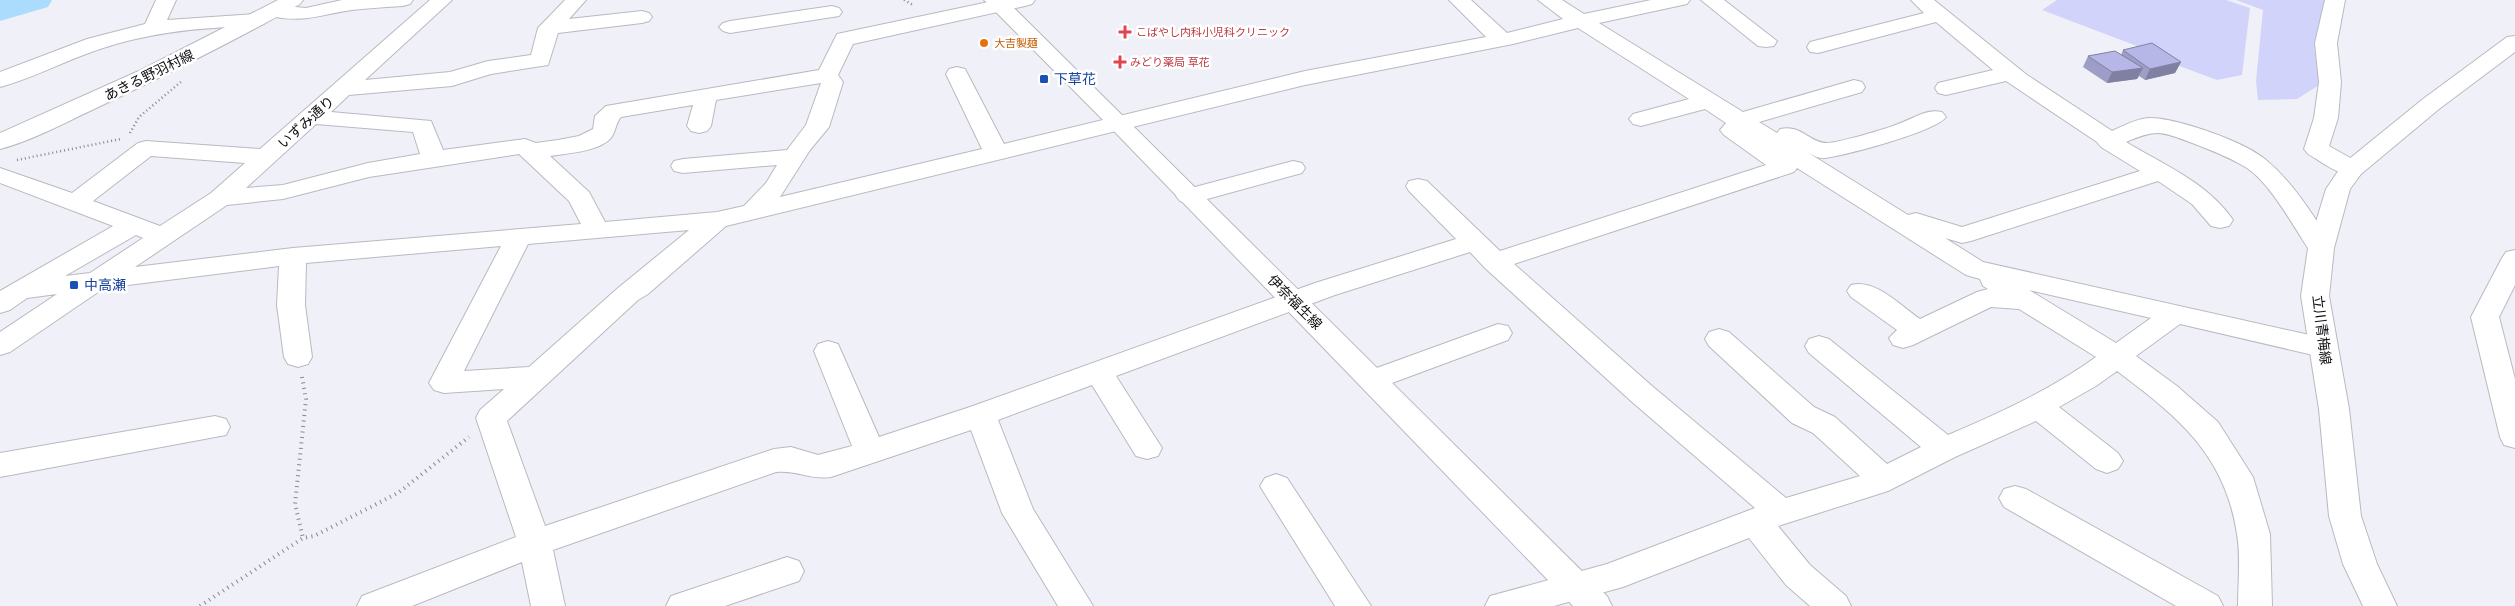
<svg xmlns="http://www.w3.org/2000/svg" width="2515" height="606" font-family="'Golos Text','Noto Sans JP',sans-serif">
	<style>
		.green { fill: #d2d3fb }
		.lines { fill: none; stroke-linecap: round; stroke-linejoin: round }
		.river { fill: #abdbfd; fill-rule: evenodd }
		.minor-casing { stroke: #b9b9c0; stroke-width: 2 }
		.major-casing { stroke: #b9b9c0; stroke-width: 2 }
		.path-far1 { stroke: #88888e; stroke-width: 2.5; stroke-dasharray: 1 3; stroke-linecap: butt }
		.path { stroke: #88888e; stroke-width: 4; stroke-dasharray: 1 4.5; stroke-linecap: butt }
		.minor { fill: #fff; fill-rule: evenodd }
		.major { fill: #fff; fill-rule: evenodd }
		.wall { fill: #9d9dc7 }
		.shaded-wall { fill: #7f80a2 }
		.building { fill: #b6b7e7; stroke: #7f80a2 }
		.health-dot { fill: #e0444e; stroke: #fff; stroke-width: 2 }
		.food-dot { fill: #e8710a; stroke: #fff; stroke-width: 2 }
		.transit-dot { fill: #1a4fb4; stroke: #fff; stroke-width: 2 }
		.labels { text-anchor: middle; stroke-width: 5; stroke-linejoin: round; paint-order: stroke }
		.far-health-label { font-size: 11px; fill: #be3a42; stroke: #fff; text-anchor: start }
		.far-food-label { font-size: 11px; fill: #c56008; stroke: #fff; text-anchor: start }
		.street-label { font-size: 14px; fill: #0e0e11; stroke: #fff }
		.transit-label { font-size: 14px; fill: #164399; stroke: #fff; text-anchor: start }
	</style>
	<rect width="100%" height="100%" fill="#f0f1f8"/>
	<path class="green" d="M2057,0H2226L2250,8L2242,75L2217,80L2147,54L2150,51L2042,10Z
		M2236,0H2331L2324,82L2297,99L2258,100L2256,81L2263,10Z"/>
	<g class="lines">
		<path class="river" d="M0,0H52L48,7L0,21Z"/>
		<g class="minor-casing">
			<path id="minor" d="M156,0H176L167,20L257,14L264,16L267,20L264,24L257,26C204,27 150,32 100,49C66,60 34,78 0,87V72L87,39L145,24Z
				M342,0H413L410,4L403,6C386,7 369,8 352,10C318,15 302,24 267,15L264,11L267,7L274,5L306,8Z
				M430,0H452L365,80L450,72L488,61L531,55L538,28L565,0H586L569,19L642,11L649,13L652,17L649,21L642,23L558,33L548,65L491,74L452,86L349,95L331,112L431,121L443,150L525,139L536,143L558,140L579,136L593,129L595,116L606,106L819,70L837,34L998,0H1035L1032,4L1025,6L853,44L838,75L843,82L829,127L810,150L780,197L982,149L946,74L949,69L957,67L965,69L1004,144L1305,71L1486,37L1449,0H1471L1507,33L1563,19L1538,0H1562L1584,14L1651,0H1690L1687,4L1599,23L1743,112L1854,80L1862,82L1865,87L1862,92L1759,122L1777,133L1780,129C1801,124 1810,143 1827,143C1837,143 1887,129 1898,124C1913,119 1926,108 1942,112L1946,117C1935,132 1846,155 1825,158C1819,159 1812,155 1807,152L1908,215L1916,213L1962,227L2140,171L2101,147L2097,142L2006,81L1946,95L1938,93L1935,88L1938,83L1993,70L1936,22L1818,53L1810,52L1807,47L1810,42L1924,13L1911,0H1934L2027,75L2112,131C2123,126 2136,119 2148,118C2175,117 2246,142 2266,160C2294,183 2315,218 2334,248L2330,254L2321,256L2312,254C2294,228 2272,185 2247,168C2231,158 2213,151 2195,144C2161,132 2160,128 2126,142C2164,165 2207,182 2233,220L2229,226L2220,228L2211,226L2192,204L2158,181L1971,241L1962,243L1945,238L1983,262L2332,340L2336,347L2332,354L2322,357L2180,324L2136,356L2177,386L2218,422L2253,477L2270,534L2272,606H2238C2238,583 2241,557 2237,534C2225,454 2177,416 2117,371L2096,386L2059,407L2118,453L2123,461L2118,469L2107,473L2096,469L2036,421L1955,457L1888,491L1778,526L1810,565L1846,596L1851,606H1810L1786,585L1749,538L1623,587L1554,606H1485L1490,596L1607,564L1755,508L1631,401L1485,268L1470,252L1335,295L1116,376L1162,448L1158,456L1147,459L1136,456L1092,385L998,420L1033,509L1093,606H1058L1002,513L971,430L831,477C810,480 798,470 776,472L553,550L565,606H531L522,562L412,606H357L362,596L516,537L476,418L480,410L504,389L444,393L434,390L429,383L501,246L306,263L305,305L312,357L308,364L298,367L288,364L284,357L277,305L279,266L104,288L10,352L0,355V332L57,294L27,298L10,310L0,313V291L113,226L0,183V168L72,193L138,143L146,141L260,149ZM1578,28L1689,99L1633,114L1629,119L1633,124L1641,126L1705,109L1726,123L1720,130L1724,135L1766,165L1500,251L1427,181L1418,179L1409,181L1406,186L1409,191L1456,239L1315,283L970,407L879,437L838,344L828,341L818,344L814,351L852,446L818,455L791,447L774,449L545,526L507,421L638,300L648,294L726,226L1305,85L1513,44ZM821,83L806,125L787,150L683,159L674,161L671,166L674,171L683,173L777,165L766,183L744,206L717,212L605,222L589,192L550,156C568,153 598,152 611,138C616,131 616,122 621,117L693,105L687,126L691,131L699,133L707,131L711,126L716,100ZM316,124L413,132L420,154L368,163L283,185L246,188ZM519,154L569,201L581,224L293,248L135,267L227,205L283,199L369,177ZM151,156L245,163L211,193L160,226L93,201ZM1797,168L1966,275L1980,279L1983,286L1988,289L1977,292L1920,319C1901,306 1875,278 1851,285L1847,291L1851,297L1897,330L1889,338L1893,345L1903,348L1913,345L1991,307L2019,309L2096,357C2050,390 2000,413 1948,435L1829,339L1819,336L1809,339L1805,346L1809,353L1921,447L1887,464L1835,417L1814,407L1729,332L1719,329L1709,332L1705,339L1709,346L1792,423L1813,433L1860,476L1786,498L1652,386L1514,264L1794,172ZM689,230L618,288L529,367L464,371L528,244ZM136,235L143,238L90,273L65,276ZM2029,290L2151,318L2116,343Z
				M1701,0H1724L1777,41L1774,46L1766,47L1758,46Z
				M2325,0H2345L2337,43L2341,82L2338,118L2329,146L2361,164L2364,169L2361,174C2342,179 2324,163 2308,154L2304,149L2314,118L2319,82L2315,43Z
				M832,6L839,8L842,12L839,16L730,33L723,31L719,27L723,23L730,21Z
				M1293,161L1302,163L1305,168L1302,173L1189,204L1180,201L1176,196L1180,191Z
				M2515,250V285L2499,317L2515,379V448L2504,445L2500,437L2471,317L2502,258L2506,252Z
				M1498,324L1508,326L1512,333L1508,340L1373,390L1363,387L1358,380L1363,373Z
				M215,416L226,419L230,427L226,435L0,477V453Z
				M1276,474L1287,478L1371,606H1335L1260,486L1265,478Z
				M2015,486L2026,489L2218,596L2223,606H2176L2004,507L1999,498L2004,489Z
				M787,557L799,561L804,571L799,581L725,606H666L671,596Z"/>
		</g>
		<g class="major-casing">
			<path id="major" d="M278,0H303L300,4C232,42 162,77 92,110C62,124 31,141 0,149V133L141,70Z
				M984,0H1006L1607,596L1612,606H1573L1110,127Z
				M2515,36V52L2439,109L2361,174L2350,189L2334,248L2329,296L2349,409L2361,516L2377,564L2397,606H2363L2343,564L2329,516L2319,409L2301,296L2308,248L2326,189L2343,164L2423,99L2507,37Z"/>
		</g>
		<path class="path-far1" d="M904,0L913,5
			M130,133L139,117L182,81
			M17,160L121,139"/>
		<path class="path" d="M302,377L306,399L295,504L303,538
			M200,606L303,538L314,536L398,493L469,437"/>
		<use href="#minor" class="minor"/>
		<use href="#major" class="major"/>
	</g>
	<path class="wall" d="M2123,50L2181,62L2175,73L2145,80L2139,76L2137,79L2107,83L2083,67L2088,56L2121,55Z"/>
	<path class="shaded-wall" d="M2181,62L2175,73L2145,80L2150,69Z
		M2143,68L2137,79L2107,83L2112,72Z"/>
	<path class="building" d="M2152,43L2181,62L2150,69L2123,50Z
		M2115,51L2143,68L2112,72L2088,56Z"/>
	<g class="health-dot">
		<path d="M1122.5 24.5h5v5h5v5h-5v5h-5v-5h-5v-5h5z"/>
		<path d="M1117.5 54.5h5v5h5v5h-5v5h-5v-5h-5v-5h5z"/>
	</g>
	<circle class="food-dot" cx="984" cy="43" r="5"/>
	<g class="transit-dot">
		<rect x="1039" y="74" width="10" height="10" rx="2.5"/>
		<rect x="69" y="280" width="10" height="10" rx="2.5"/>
	</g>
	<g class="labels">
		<g class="far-health-label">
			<text x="1136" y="36">こばやし内科小児科クリニック</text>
			<text x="1130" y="66">みどり薬局 草花</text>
		</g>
		<g class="far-food-label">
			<text x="994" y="47">大吉製麺</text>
		</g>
		<g class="street-label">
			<text transform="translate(149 75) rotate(-26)" y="5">あきる野羽村線</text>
			<text transform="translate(306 122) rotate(-42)" y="5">いずみ通り</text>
			<text transform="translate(1295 302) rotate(45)" y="5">伊奈福生線</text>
			<text transform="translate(2322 330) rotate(83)" y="5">立川青梅線</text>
		</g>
		<g class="transit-label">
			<text x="1054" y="84">下草花</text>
			<text x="84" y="290">中高瀬</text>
		</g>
	</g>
</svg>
